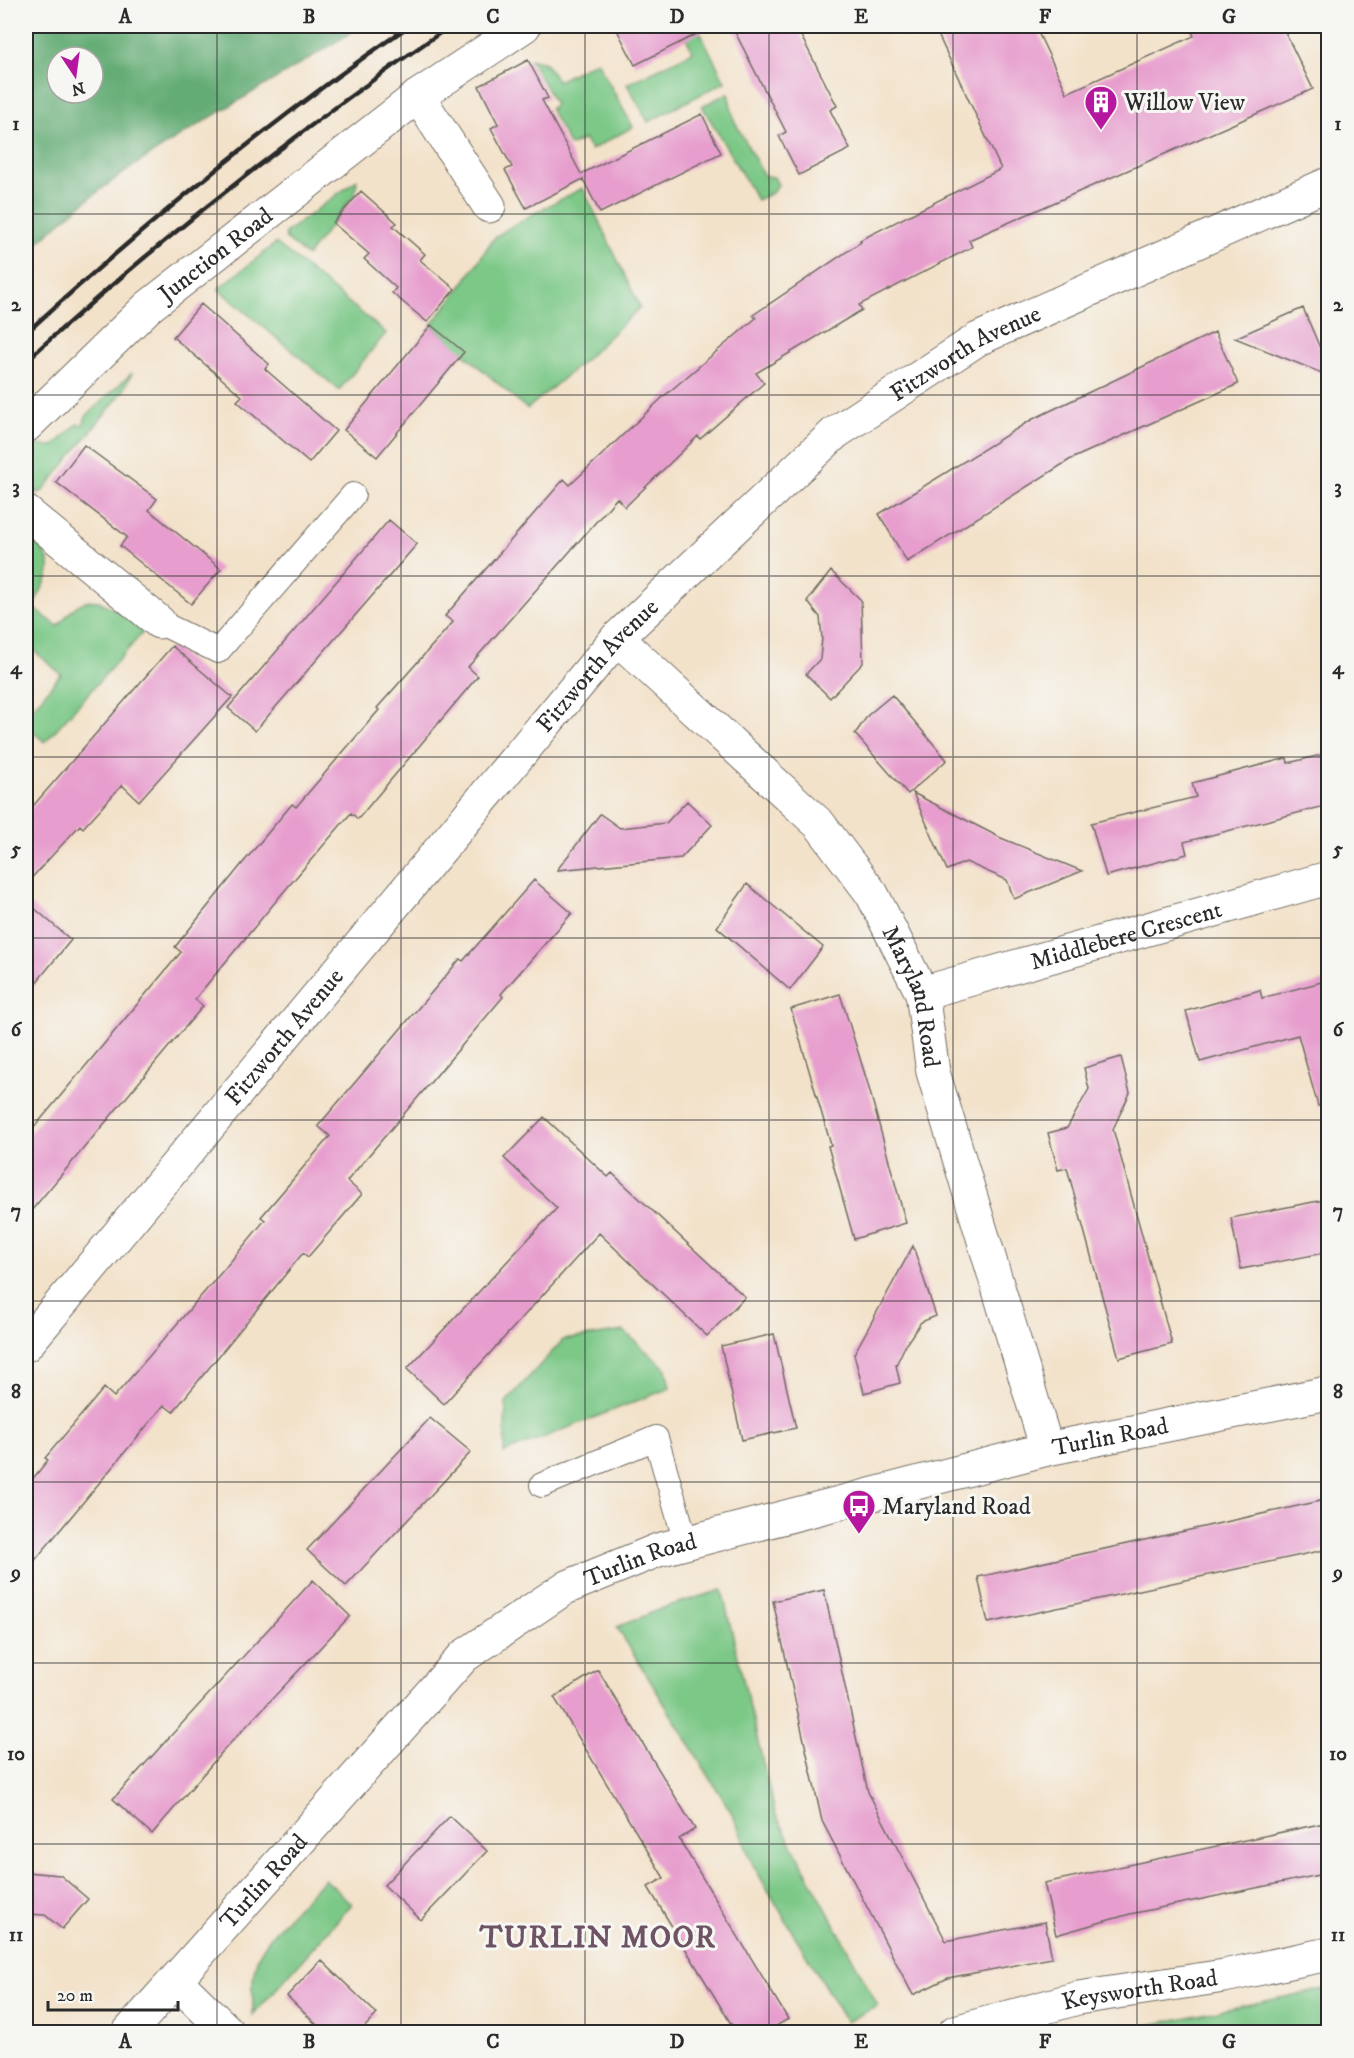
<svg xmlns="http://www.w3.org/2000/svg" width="1354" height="2058" font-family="'IM FELL DW Pica',serif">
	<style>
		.green { fill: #7bc887; stroke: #537a59; stroke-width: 1.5 }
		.forest { fill: #64ac74; stroke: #486c50; stroke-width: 1.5; fill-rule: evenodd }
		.building { fill: #e79ece }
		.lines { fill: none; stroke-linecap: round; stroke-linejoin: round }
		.service-casing { stroke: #716b63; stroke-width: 26 }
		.minor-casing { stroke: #716b63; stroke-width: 35 }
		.service { stroke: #fff; stroke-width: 24 }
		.minor { stroke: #fff; stroke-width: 33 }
		.rail { stroke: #2b2b2b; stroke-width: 4.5 }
		.grid { fill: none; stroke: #2b2b2b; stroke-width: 1.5; stroke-opacity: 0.55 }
		.labels { text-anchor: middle; stroke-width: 6; stroke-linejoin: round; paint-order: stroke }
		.poi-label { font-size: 24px; fill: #2b2b2b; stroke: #f6f6f2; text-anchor: start }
		.street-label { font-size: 24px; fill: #2b2b2b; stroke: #f6f6f2 }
		.district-label { font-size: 30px; font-weight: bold; letter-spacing: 1.5px; fill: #6d5364; stroke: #f6f6f2 }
		.neatline { fill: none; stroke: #2b2b2b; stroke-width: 2 }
		.grid-label { font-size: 20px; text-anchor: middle; font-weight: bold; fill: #2b2b2b }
	</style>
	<rect width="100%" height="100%" fill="#f6f6f2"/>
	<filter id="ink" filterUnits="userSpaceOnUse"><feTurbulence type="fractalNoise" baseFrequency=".0167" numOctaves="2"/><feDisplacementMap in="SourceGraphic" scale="12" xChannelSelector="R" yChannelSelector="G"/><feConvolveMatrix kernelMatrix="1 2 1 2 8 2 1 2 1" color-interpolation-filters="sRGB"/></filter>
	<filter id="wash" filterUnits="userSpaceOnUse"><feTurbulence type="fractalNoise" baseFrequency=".008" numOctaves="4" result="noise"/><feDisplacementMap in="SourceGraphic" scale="24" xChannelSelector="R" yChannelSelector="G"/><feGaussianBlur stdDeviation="1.35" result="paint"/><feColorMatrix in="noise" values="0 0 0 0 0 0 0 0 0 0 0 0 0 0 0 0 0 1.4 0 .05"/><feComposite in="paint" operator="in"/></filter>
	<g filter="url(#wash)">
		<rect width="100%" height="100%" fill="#f3e2ca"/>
		<path class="green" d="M680,26H697L725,82L648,122L627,84L693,52Z
			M530,59L545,63L558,81L597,61L633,127L591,150L584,139L570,146L550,109L555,104Z
			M728,93L734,120L764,176L774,177L778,185L772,193L757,200L702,106Z
			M357,180L355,194L307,256L286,239L285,233Z
			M583,188L640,307L585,360L527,409L431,325C453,298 473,271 491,242C499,229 566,197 583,188Z
			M276,243L386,333L339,390L218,289Z
			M132,373L124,390L43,491L38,493L26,480C25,465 24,456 35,445L54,446L77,424L83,425L86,416Z
			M26,533C60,564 52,571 32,607L58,626C70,612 78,598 99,601L147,628L45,742L26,726V716L61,674L26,644Z
			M624,1331L666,1369L670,1388L504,1453L506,1402L563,1340Z
			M722,1590L775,1813L878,2006L846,2022L753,1865L733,1815L617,1627L668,1606Z
			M325,1879L352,1904L253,2015C253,1997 251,1978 257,1960C264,1938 308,1896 325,1879Z
			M1328,1988V2032H1116Z"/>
		<path class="forest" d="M26,26H361C248,101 121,157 26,255ZM57,57H93V93H57Z"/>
		<g id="blocks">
			<path class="building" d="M615,26H713L635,65Z
				M732,26H796L837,106L830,110L850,149L799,175L779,136L786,132Z
				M934,26H1035L1067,93L1194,36L1189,26H1282L1313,89L969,240L972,247L859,305L862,310L756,373L764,383L700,439L698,436L625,507L617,498L468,667L478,676L358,819L351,813L281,895L195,999L203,1006L26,1217V1137L181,952L175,947L242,864L292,804L296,807L379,710L377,708L453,622L445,616L564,479L570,485L663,397L756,318L753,315L861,242L860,240L1001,169Z
				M528,60L548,98L542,100L581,174L702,114L721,153L600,213L583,179L526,208L505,170L512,167L491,128L498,124L479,86Z
				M361,191L397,223L393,226L425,254L420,260L455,289L427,322L392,293L396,288L364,259L369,254L333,223Z
				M201,304L269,364L265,369L336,431L309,463L237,401L242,396L173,337Z
				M1303,308L1329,369V376L1235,338Z
				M431,325L464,352L377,457L344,430Z
				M1215,332L1238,384L1071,459L907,562L879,514L1031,420Z
				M84,445L157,499L149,510L221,569L191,604L120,546L127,537L56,482Z
				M389,520L417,544L255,731L228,708Z
				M831,571L861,600L863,663L830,698L806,674L820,659L822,638L820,617L807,601Z
				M172,646L232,697L139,801L122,785L83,828L80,825L26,884V814Z
				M892,695L947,760L908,794L855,734L868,715Z
				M1329,753V805L1184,842L1187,854L1106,876L1091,823L1196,797L1192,783L1287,758L1288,763Z
				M913,793L1001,838L1082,871L1014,899L1007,880L966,862L947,870Z
				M687,801L712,825L681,858L557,870L600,814L620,828L666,823Z
				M534,880L572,913L501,994L503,997L347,1181L362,1194L308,1257L303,1253L173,1412L164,1405L26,1571V1487L48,1460L45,1458L104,1388L114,1397L226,1267L265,1220L261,1217L330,1136L318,1126L460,959L463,961Z
				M747,884L823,947L790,990L717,927Z
				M26,901L71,940L26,995Z
				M1329,980V1105L1318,1106L1298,1035L1200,1062L1186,1011L1260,990L1262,998Z
				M840,994L867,1081L906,1223L854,1239L828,1146L831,1145L791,1009Z
				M1121,1057L1130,1093L1113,1129L1172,1344L1119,1358L1067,1168L1058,1170L1048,1133L1067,1128L1089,1089L1084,1068Z
				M544,1117L608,1177L612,1173L745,1297L707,1336L599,1233L444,1404L407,1369L557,1208L504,1158Z
				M1329,1199V1252L1241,1269L1231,1218Z
				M913,1246L936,1316L921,1322L906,1344L896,1365L900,1383L864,1393L854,1354Z
				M774,1334L796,1428L742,1440L721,1346Z
				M430,1418L471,1452L346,1586L307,1550Z
				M1329,1499V1549L988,1623L978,1577Z
				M313,1580L350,1616L223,1751L152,1834L113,1799Z
				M824,1590L868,1792L946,1941L1045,1922L1052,1958L948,1978L913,1995L822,1821L793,1691L773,1601Z
				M598,1670L695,1829L679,1839L788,2019L766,2032H736L648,1887L664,1878L554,1697Z
				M450,1816L487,1851L421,1920L384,1885Z
				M1329,1822V1873L1130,1914L1056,1935L1044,1883Z
				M26,1872L60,1875L88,1899L62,1929L45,1915L26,1914Z
				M321,1960L377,2014L360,2032H324L287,1996Z"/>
		</g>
	</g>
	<g filter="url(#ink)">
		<use href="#blocks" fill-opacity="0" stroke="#716b63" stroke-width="1.5"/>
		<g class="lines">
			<g class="service-casing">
				<path id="service" d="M159,622L218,651L353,495
					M542,1485L656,1438L686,1543"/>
			</g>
			<g class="minor-casing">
				<g id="minor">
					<path d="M418,96L489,206"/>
					<path id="s1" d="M26,426L148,307L418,96L524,26"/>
					<path d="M26,512L159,622"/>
					<path id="s2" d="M617,638L820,825L872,894L922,993L933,1072L1047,1449"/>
					<path id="s3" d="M922,993L1328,878"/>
					<path id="s4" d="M26,1345L617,638L835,433L978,339L1328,184"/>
					<path d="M176,1981L228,2032"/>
					<path id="s5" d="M129,2032L464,1656L565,1588L658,1550L1047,1449L1328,1393"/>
					<path id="s6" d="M955,2032L1078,1998L1224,1976L1328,1954"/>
				</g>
			</g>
			<use href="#service" class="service"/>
			<use href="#minor" class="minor"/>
			<path class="rail" d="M26,333C147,223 274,118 409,26
				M26,361C159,240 301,128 450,26"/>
		</g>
	</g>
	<path class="grid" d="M217,26V2032M401,26V2032M585,26V2032M769,26V2032M953,26V2032M1137,26V2032M26,214H1328M26,395H1328M26,576H1328M26,757H1328M26,938H1328M26,1120H1328M26,1301H1328M26,1482H1328M26,1663H1328M26,1844H1328"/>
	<defs>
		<g id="building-pin" transform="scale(1.725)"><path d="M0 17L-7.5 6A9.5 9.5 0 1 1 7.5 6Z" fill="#b5179e" stroke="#f6f6f2"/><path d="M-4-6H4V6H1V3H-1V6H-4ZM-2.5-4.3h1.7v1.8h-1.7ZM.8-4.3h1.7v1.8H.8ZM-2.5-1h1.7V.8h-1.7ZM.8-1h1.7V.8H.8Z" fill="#fff"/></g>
		<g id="bus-pin" transform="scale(1.725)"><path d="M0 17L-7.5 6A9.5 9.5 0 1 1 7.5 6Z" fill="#b5179e" stroke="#f6f6f2"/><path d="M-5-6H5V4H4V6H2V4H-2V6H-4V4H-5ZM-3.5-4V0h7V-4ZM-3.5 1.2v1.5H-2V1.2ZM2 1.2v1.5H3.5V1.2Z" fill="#fff"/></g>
	</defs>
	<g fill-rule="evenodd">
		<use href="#building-pin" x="1101" y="102"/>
		<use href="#bus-pin" x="859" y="1506"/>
	</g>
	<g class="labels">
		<g class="poi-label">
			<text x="1124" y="110">Willow View</text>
			<text x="882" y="1514">Maryland Road</text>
		</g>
		<g class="street-label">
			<text dy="8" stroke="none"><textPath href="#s1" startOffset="256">Junction Road</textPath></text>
			<text dy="8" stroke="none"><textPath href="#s4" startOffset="1374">Fitzworth Avenue</textPath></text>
			<text dy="8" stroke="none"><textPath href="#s4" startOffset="888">Fitzworth Avenue</textPath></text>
			<text dy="8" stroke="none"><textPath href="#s3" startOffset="212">Middlebere Crescent</textPath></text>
			<text dy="8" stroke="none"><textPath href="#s2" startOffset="474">Maryland Road</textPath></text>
			<text dy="8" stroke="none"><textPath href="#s4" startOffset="402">Fitzworth Avenue</textPath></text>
			<text dy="8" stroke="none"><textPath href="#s5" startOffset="1192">Turlin Road</textPath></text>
			<text dy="8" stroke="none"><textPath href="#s5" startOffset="706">Turlin Road</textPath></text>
			<text dy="8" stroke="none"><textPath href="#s5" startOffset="202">Turlin Road</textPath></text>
			<text dy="8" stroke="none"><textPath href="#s6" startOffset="190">Keysworth Road</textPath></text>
		</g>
		<g class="district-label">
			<text x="598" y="1947">TURLIN MOOR</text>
		</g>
	</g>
	<rect width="1354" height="2058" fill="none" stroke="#f6f6f2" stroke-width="66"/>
	<g transform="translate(75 75) rotate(167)"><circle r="28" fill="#f6f6f2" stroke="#a5a5a2" stroke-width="1.5"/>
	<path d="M0-4.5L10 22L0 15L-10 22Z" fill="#b5179e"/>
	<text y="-9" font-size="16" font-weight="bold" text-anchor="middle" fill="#2b2b2b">N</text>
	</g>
	<path d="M48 2001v9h130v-9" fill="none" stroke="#2b2b2b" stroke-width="3"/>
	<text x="57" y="2001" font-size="18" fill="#2b2b2b" stroke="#f6f6f2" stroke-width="4.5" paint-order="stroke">20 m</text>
	<rect x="33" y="33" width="1288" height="1992" class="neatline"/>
	<g class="grid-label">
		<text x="125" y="23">A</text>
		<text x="309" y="23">B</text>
		<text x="493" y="23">C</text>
		<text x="677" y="23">D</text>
		<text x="861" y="23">E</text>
		<text x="1045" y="23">F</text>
		<text x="1229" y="23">G</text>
		<text x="16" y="130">1</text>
		<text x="1338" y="130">1</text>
		<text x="16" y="311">2</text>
		<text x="1338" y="311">2</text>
		<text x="16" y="493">3</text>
		<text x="1338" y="493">3</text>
		<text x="16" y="674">4</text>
		<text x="1338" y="674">4</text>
		<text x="16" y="855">5</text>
		<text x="1338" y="855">5</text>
		<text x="16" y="1036">6</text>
		<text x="1338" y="1036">6</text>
		<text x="16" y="1217">7</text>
		<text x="1338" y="1217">7</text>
		<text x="16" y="1398">8</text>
		<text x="1338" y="1398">8</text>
		<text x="16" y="1579">9</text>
		<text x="1338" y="1579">9</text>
		<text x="16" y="1760">10</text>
		<text x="1338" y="1760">10</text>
		<text x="16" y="1941">11</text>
		<text x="1338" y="1941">11</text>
		<text x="125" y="2048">A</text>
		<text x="309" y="2048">B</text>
		<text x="493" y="2048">C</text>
		<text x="677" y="2048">D</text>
		<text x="861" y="2048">E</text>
		<text x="1045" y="2048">F</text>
		<text x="1229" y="2048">G</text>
	</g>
</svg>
